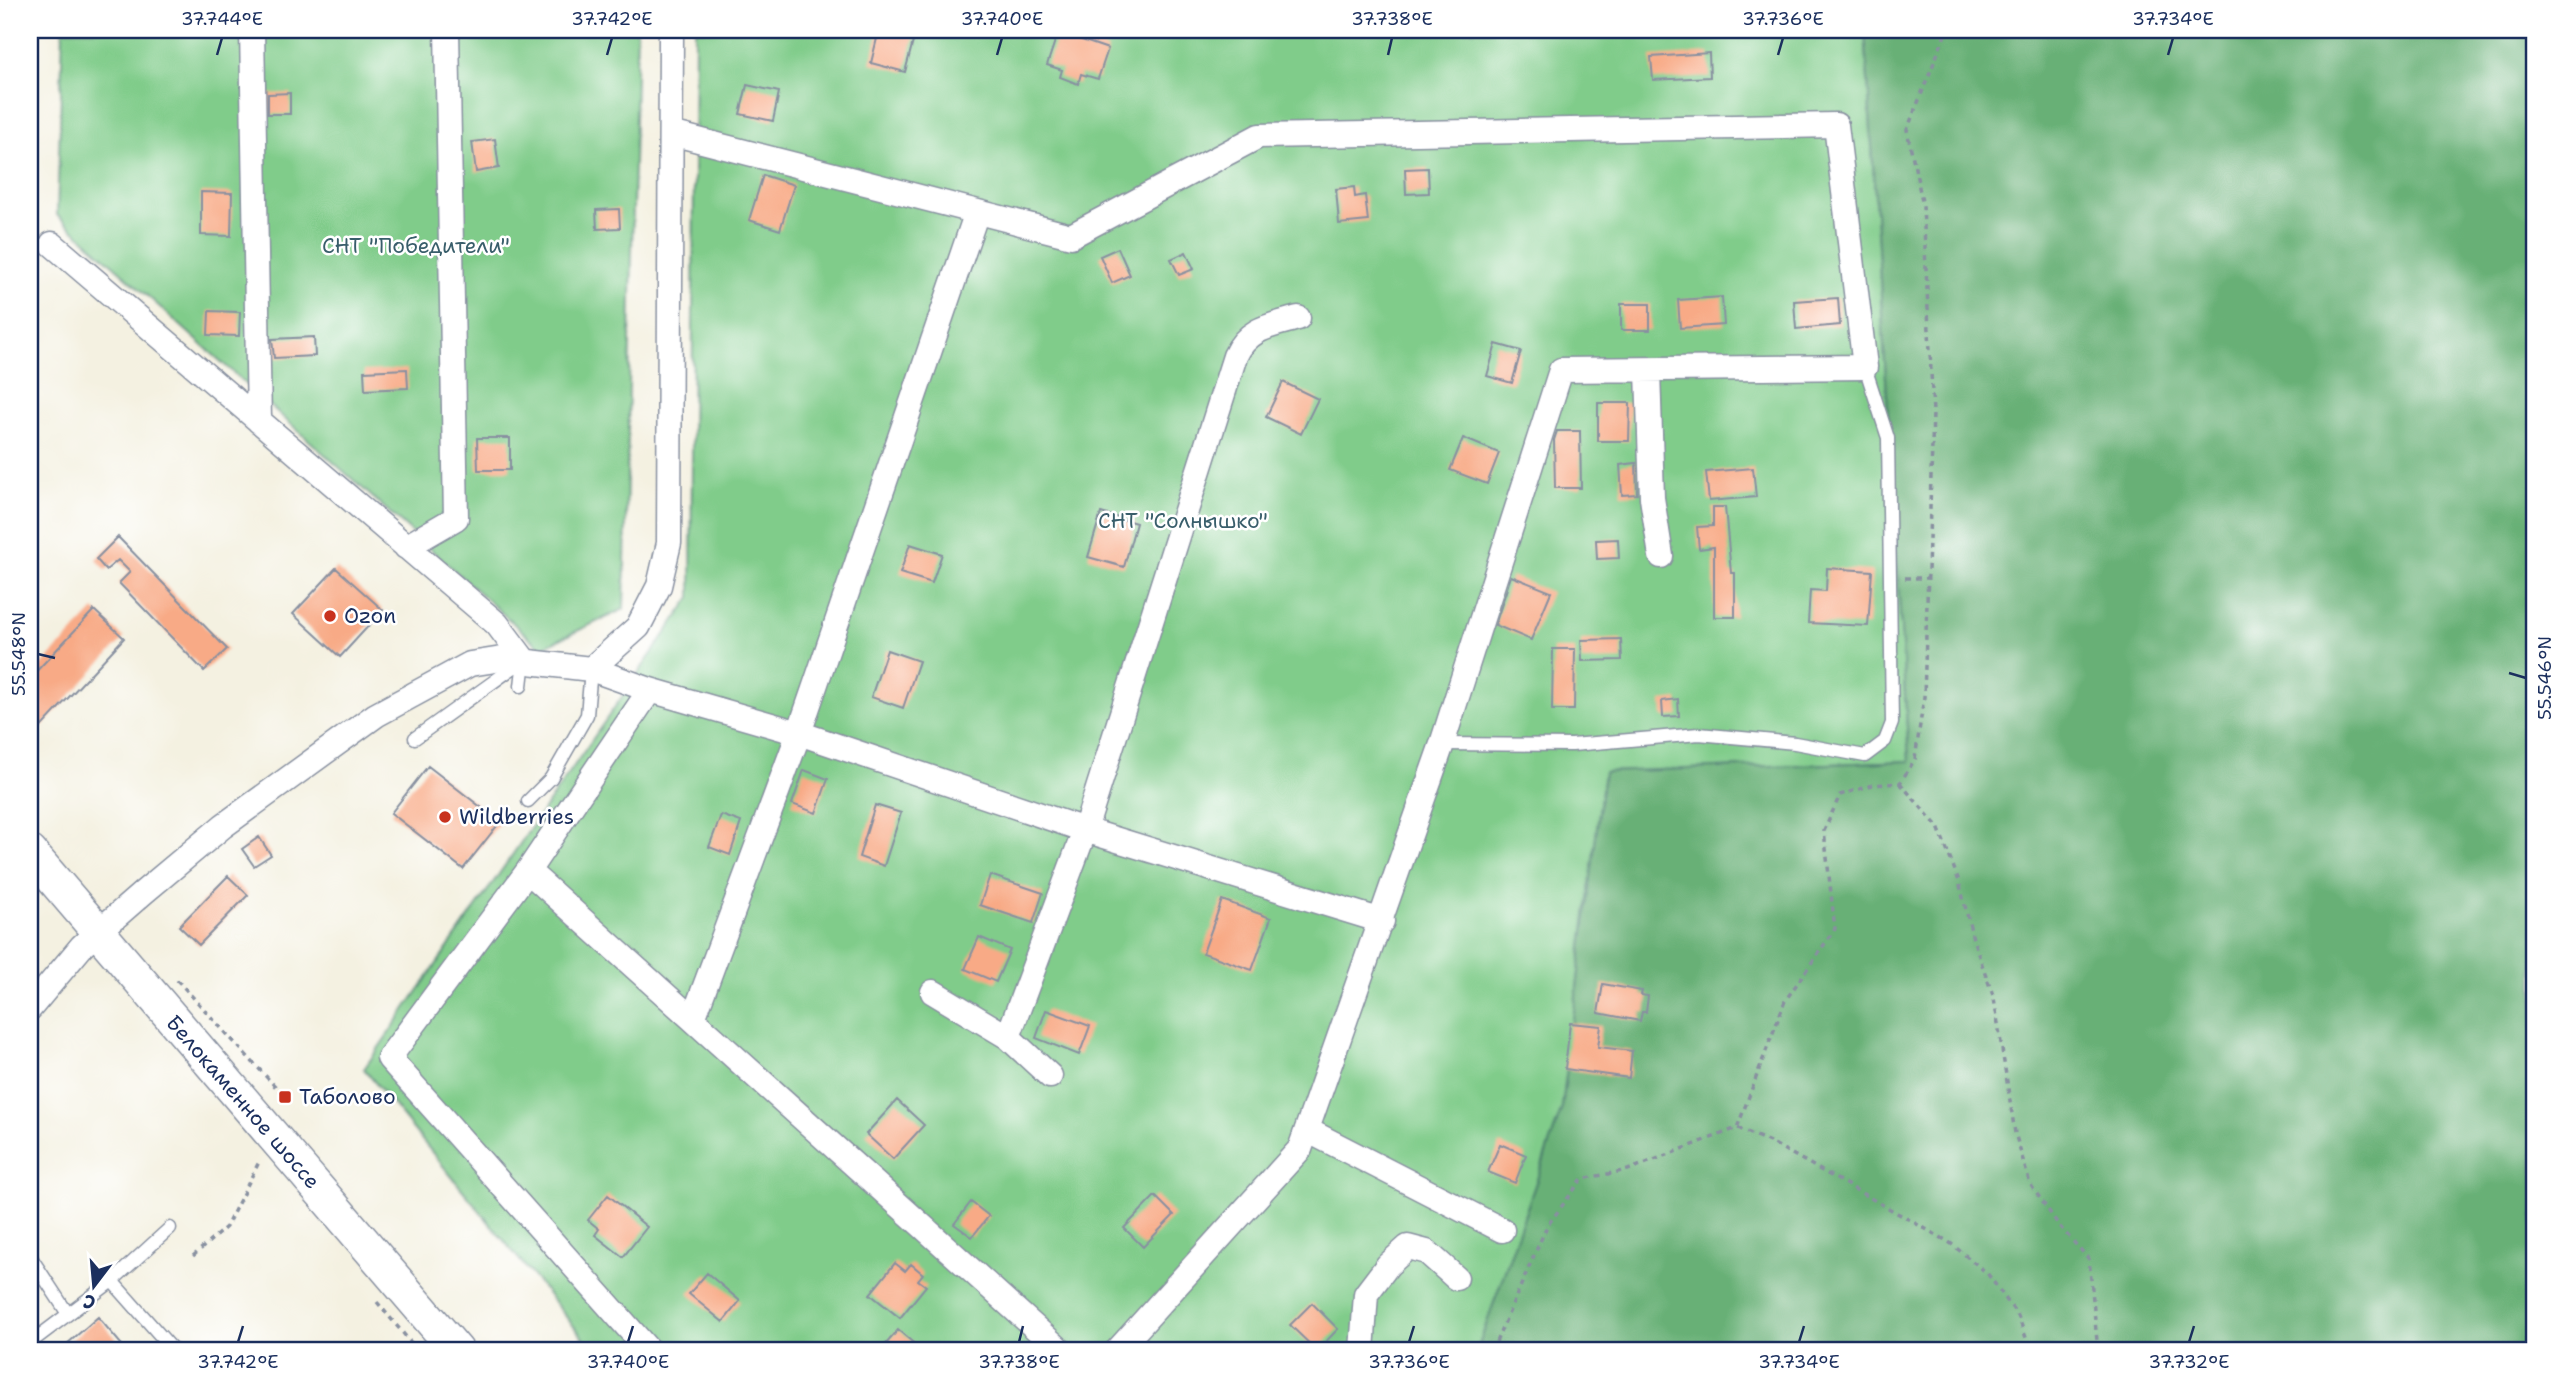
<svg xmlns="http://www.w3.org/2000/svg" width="2564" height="1381" font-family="'Shantell Sans',sans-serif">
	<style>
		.green { fill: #80cc8a; stroke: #4e7e74; stroke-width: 2 }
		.forest { fill: #68b076; stroke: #42706a; stroke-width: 2 }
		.building { fill: #f8aa86 }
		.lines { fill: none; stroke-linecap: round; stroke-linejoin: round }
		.lane-casing { stroke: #8890a0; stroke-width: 15 }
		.street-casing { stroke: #8890a0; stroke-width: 27 }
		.secondary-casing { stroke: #8890a0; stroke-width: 36 }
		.path { stroke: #8890a0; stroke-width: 3.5; stroke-dasharray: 5 5; stroke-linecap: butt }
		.lane { stroke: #fff; stroke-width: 12 }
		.street { stroke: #fff; stroke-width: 24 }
		.secondary { stroke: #fff; stroke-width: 33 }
		.ticks { fill: none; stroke: #1b2f5e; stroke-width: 2.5 }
		.poi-dot { fill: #c8321e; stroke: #fff; stroke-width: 2.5 }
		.labels { text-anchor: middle; stroke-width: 5; stroke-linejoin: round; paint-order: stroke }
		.park-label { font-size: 21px; fill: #395e6b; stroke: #fff }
		.poi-label { font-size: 21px; fill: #1b2f5e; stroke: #fff; text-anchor: start }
		.street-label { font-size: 21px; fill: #1b2f5e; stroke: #fff }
		.neatline { fill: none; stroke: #1b2f5e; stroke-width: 2.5 }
		.ticks-label { font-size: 18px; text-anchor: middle; fill: #1b2f5e }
	</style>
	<rect width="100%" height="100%" fill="#fff"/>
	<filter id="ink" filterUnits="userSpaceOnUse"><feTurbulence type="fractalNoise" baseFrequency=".0143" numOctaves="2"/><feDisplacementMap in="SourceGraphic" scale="14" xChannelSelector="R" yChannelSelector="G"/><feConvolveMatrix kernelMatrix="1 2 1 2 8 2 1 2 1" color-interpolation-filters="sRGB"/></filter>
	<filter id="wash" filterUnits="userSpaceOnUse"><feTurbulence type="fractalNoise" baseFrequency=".00686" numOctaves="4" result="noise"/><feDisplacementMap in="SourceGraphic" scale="28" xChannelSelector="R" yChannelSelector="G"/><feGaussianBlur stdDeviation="1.57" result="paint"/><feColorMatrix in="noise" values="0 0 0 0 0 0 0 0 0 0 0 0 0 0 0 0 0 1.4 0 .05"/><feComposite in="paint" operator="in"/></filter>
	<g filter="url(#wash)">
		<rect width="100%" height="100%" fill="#f4f1e1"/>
		<path class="green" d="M63,30H637L624,609L541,648L57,215Z
			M695,30H1865L1909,761L1604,772L1562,1108L1477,1351H594L364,1069L691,597Z"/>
		<path class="forest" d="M1865,30H2534V1351H1477L1562,1108L1604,772L1909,761Z"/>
		<g id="blocks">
			<path class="building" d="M879,30H916L905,72L871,63Z
				M1058,32L1108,49L1098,79L1081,74L1078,84L1060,77L1062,70L1047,65Z
				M1709,53L1710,77L1653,80L1651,57Z
				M747,85L779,92L773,121L740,114Z
				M290,93V114H268V94Z
				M495,139L499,168L476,172L472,142Z
				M1428,168L1429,193L1406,194L1405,169Z
				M763,175L794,185L780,230L749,220Z
				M1354,187L1355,197L1365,195L1368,221L1339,224L1336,189Z
				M201,192L232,193L231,236L201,235Z
				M619,209L620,228L597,229L596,210Z
				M1118,248L1130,275L1112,283L1100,256Z
				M1186,252L1194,269L1179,275L1171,259Z
				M1722,297L1724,325L1680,328L1678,300Z
				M1838,298L1840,325L1796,329L1794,301Z
				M1621,304H1650V330H1621Z
				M209,311L240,312L239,336L208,335Z
				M314,337L315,356L274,358L272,339Z
				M1496,344L1521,351L1512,383L1487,376Z
				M407,369L408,388L365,390L364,371Z
				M1283,382L1318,399L1301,434L1266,417Z
				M1598,403H1630L1629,441H1598Z
				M1557,431H1580L1581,488H1555L1554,440Z
				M477,438H510V470H478Z
				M1463,438L1499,453L1487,484L1450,470Z
				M1636,463L1637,494L1622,495L1620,465Z
				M1753,468L1756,497L1709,501L1706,472Z
				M1713,507H1725L1731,573H1735V617H1714V547L1699,549L1697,527L1713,526Z
				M1101,513L1136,523L1124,567L1088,557Z
				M118,537L227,649L204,671L119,583L130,572L118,560L106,570L96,559Z
				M1618,539L1619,558L1597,559L1596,540Z
				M910,544L942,554L932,583L900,573Z
				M336,568L383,610L340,657L293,614Z
				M1827,568L1872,571L1868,626L1808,623L1810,590L1826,591Z
				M1511,576L1551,592L1531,640L1495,625Z
				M94,610L124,638L30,739V678Z
				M1621,639L1622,660L1582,661L1581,640Z
				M1553,649H1575L1574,710H1552Z
				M887,650L919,661L903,708L871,697Z
				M1678,699L1679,716L1663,717L1662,701Z
				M428,766L500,822L463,869L391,813Z
				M804,770L828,779L816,813L792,804Z
				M875,805L901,813L884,866L859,857Z
				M721,815L741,822L730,855L709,847Z
				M259,837L271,855L254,866L242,849Z
				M990,875L1043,893L1033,923L980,905Z
				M228,876L248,895L199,945L179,926Z
				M1222,900L1271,918L1252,970L1203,953Z
				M979,937L1010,950L996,982L965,969Z
				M1603,984L1642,991L1641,995L1648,996L1646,1012H1642L1640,1021L1598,1013Z
				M1046,1010L1090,1026L1079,1055L1036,1038Z
				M1570,1023L1601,1026L1598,1047L1632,1051L1629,1078L1565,1069Z
				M897,1100L924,1125L893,1159L866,1134Z
				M1500,1144L1526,1155L1515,1183L1488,1172Z
				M608,1195L647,1227L623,1257L595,1235L599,1229L588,1220Z
				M1155,1196L1174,1215L1143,1247L1124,1228Z
				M971,1202L989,1216L972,1237L954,1224Z
				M895,1263L905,1271L911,1264L923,1274L918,1280L926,1286L900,1318L870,1294Z
				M707,1273L740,1301L723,1322L689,1294Z
				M1312,1303L1338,1329L1317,1351L1290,1325Z
				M98,1317L127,1351H59Z
				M898,1330L923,1351H880Z"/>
		</g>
	</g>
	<g filter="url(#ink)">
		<use href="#blocks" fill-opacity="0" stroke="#8890a0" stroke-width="2"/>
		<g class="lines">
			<g class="lane-casing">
				<path id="lane" d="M521,686L524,660
					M415,738L521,662
					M1442,744L1572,745L1699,734L1795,743L1865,756L1885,741L1892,723L1888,438L1865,367
					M528,801L551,778L587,715L591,669
					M30,1256L68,1314
					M112,1281L170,1228
					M30,1343L112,1281L174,1351"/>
			</g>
			<g class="street-casing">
				<path id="street" d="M252,30L259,421
					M671,133L1071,236L1259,136L1836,125L1865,367L1561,370L1442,744L1300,1149L1117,1351
					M52,244L497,624L524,660
					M1648,370L1652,498L1661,556
					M406,547L456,518L447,30
					M591,669L650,690L799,733L1085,830L1382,921
					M528,871L1061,1351
					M933,992L1008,1037L1050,1076
					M30,1008L82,946L144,892L223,826L376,715L470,664L502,659L591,669L638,627L659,586L669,543L671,30
					M693,1019L799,733L977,212
					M1008,1037L1085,830L1235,356C1248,328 1270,326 1298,318
					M1307,1130L1502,1230
					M649,1351L389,1058L528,871L650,690
					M1362,1351L1366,1294L1388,1265L1408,1247L1427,1252L1456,1278"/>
			</g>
			<g class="secondary-casing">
				<path id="secondary" d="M30,852L457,1351"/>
			</g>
			<path class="path" d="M1905,578H1928
				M1900,783L1938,827L1959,881L1973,939L1994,998L2015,1133L2030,1184L2060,1227L2089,1259L2098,1351
				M177,980L285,1097
				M1738,1128L1774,1144L1949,1242L1987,1273L2018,1316L2031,1351
				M193,1256L226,1227L260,1160
				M377,1302L418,1351
				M1492,1351L1547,1226L1582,1179L1628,1170L1737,1128L1785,1001L1835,929L1824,831L1840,795L1872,785L1900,783L1915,759L1924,697L1933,413L1923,206L1907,130L1947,30"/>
			<use href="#lane" class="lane"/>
			<use href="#street" class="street"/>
			<use href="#secondary" class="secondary"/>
		</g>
	</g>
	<path class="ticks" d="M217,55L222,38M607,55L612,38M997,55L1002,38M1388,55L1392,38M1778,55L1783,38M2168,55L2173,38M38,654L55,658M2509,673L2526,678M238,1342L243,1326M628,1342L633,1326M1019,1342L1023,1326M1409,1342L1414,1326M1799,1342L1804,1326M2189,1342L2194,1326"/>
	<g class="poi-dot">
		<circle cx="330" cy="616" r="7"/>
		<circle cx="445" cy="817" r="7"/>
		<rect x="278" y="1090" width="14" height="14" rx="3.5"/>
	</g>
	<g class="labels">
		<g class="park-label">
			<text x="416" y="253">СНТ "Победители"</text>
			<text x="1183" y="528">СНТ "Солнышко"</text>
		</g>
		<g class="poi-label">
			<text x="344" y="623">Ozon</text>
			<text x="459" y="824">Wildberries</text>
			<text x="299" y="1104">Таболово</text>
		</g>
		<g class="street-label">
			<text transform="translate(243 1102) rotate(49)" y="7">Белокаменное шоссе</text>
		</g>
	</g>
	<rect width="2564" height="1381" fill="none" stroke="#fff" stroke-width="77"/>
	<g transform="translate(94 1286) rotate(196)" stroke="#ffffff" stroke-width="5" paint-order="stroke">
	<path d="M0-5L12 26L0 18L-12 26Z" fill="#1b2f5e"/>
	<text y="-10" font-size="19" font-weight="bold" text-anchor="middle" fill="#1b2f5e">С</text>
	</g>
	<rect x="38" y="38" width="2488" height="1304" class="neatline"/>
	<g class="ticks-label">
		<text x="222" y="25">37.744°E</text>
		<text x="612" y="25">37.742°E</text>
		<text x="1002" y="25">37.740°E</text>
		<text x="1392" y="25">37.738°E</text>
		<text x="1783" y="25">37.736°E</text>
		<text x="2173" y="25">37.734°E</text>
		<text transform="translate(19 654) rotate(-90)" y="6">55.548°N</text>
		<text transform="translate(2545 678) rotate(-90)" y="6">55.546°N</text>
		<text x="238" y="1368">37.742°E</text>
		<text x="628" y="1368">37.740°E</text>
		<text x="1019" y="1368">37.738°E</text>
		<text x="1409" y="1368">37.736°E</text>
		<text x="1799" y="1368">37.734°E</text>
		<text x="2189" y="1368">37.732°E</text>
	</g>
</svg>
